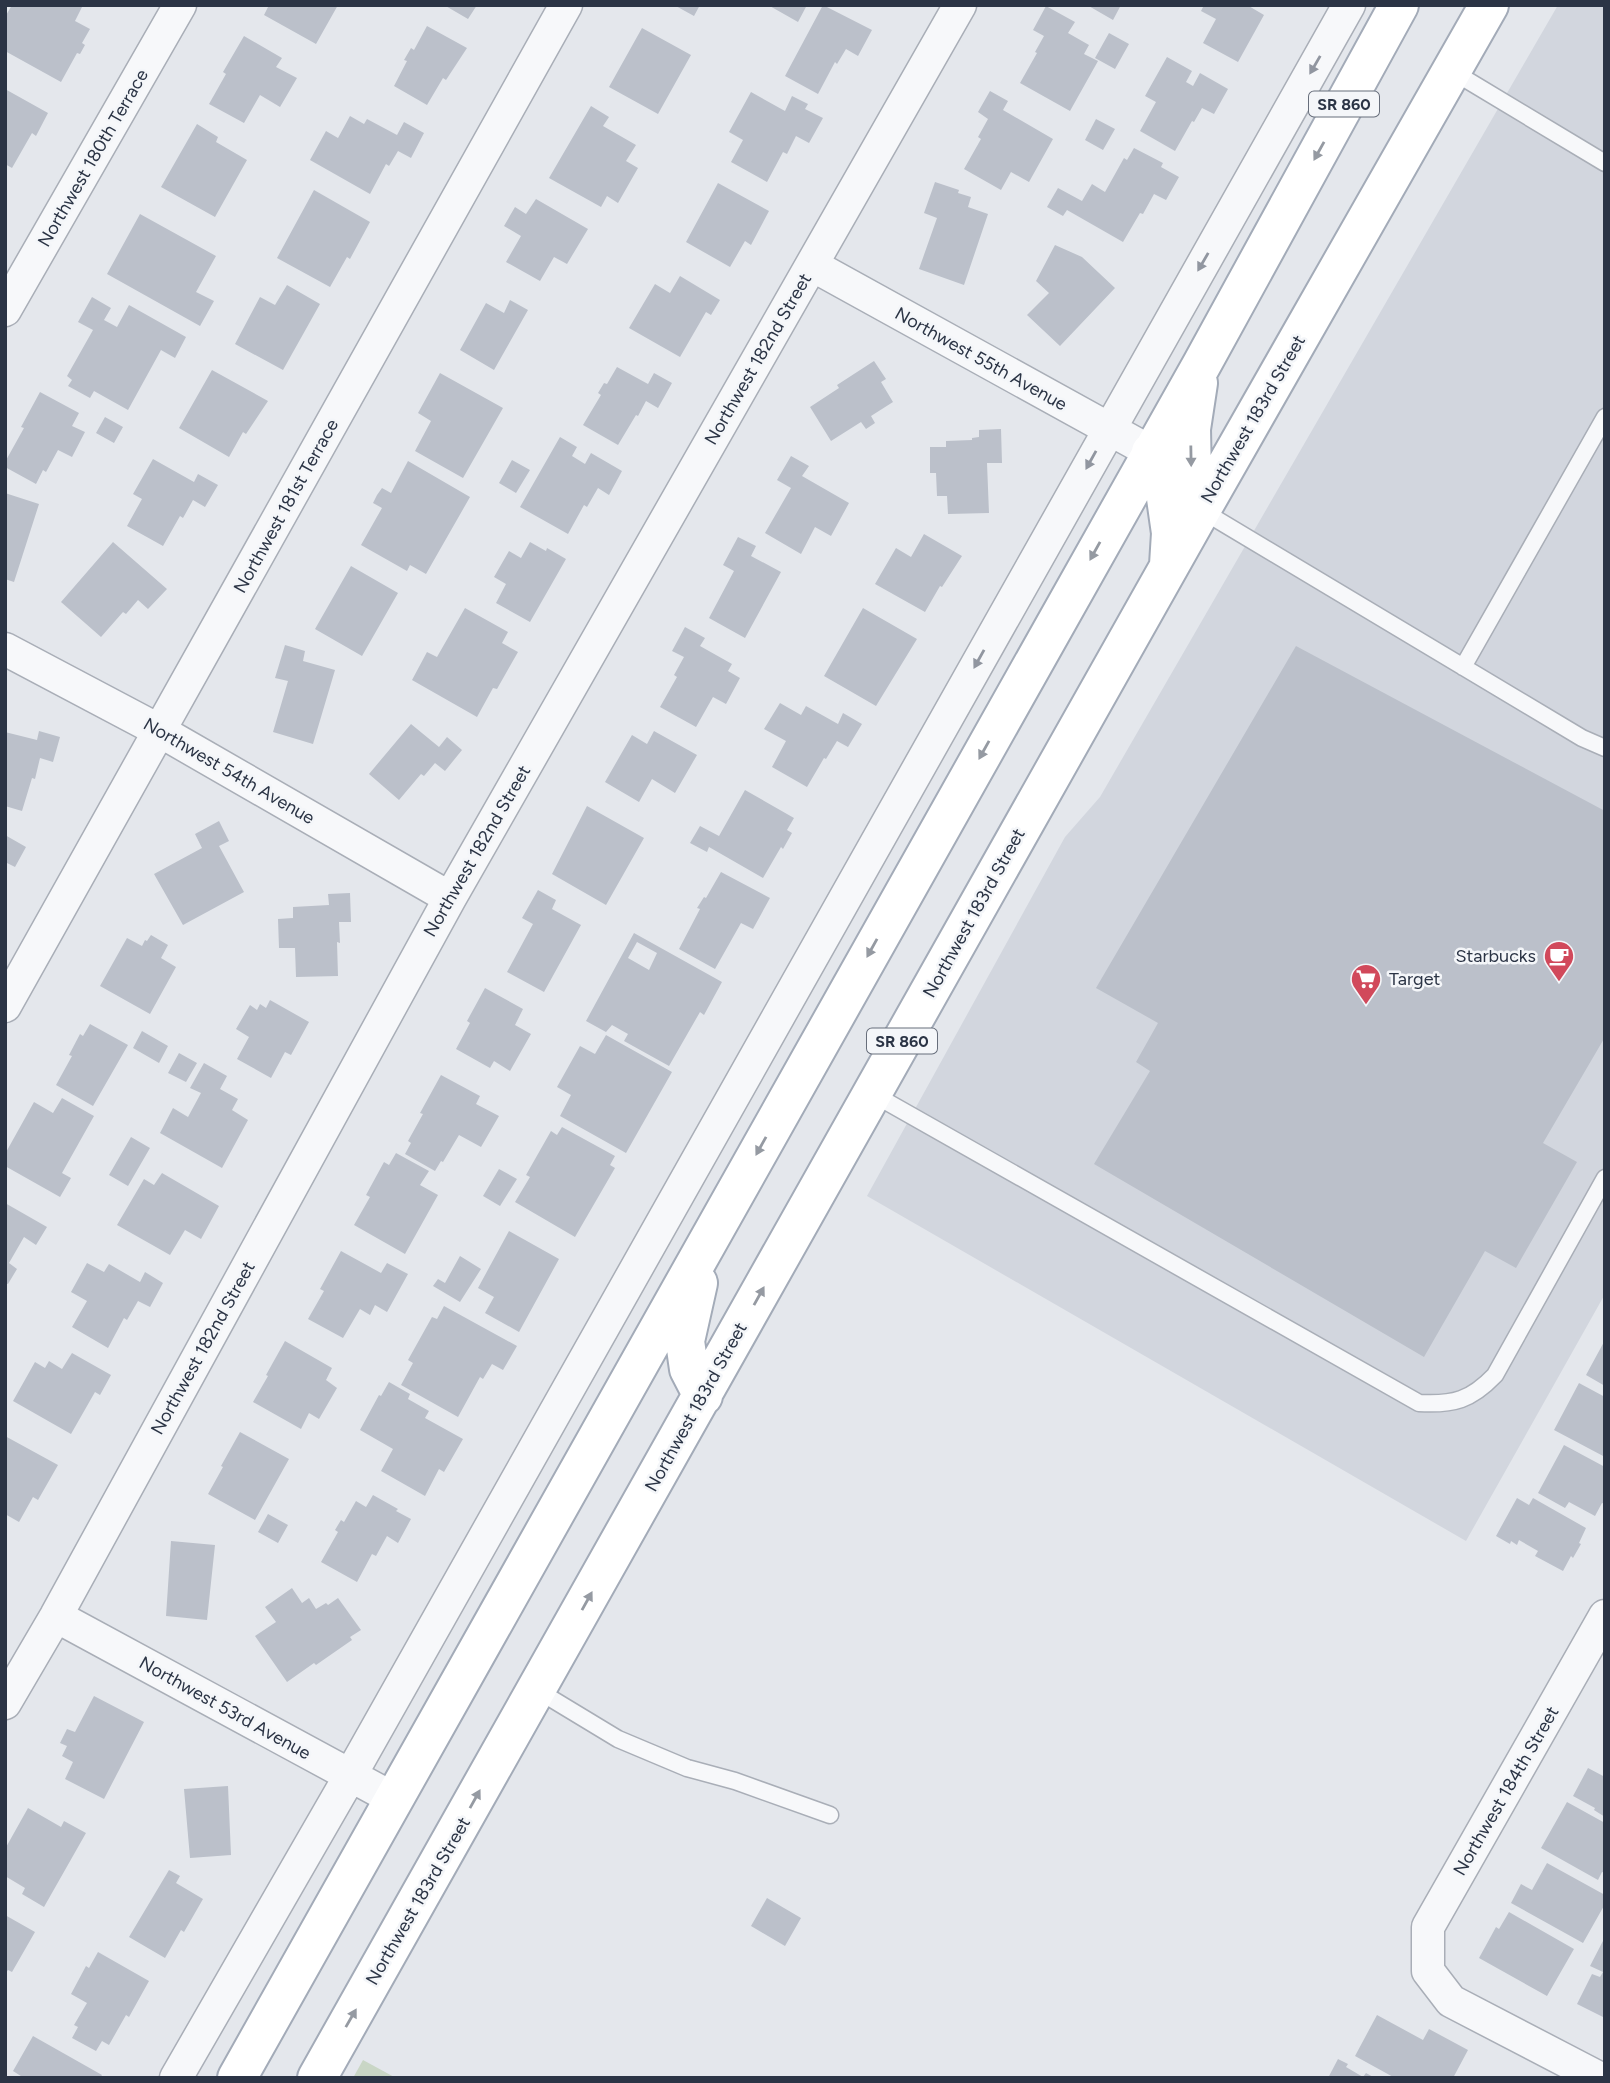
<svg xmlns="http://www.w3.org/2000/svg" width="1610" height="2083" font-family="Figtree,sans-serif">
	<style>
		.built { fill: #d2d6de }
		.green { fill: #c9d6c5 }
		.building { fill: #bbc0ca; fill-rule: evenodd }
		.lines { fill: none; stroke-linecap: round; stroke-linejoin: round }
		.service-casing { stroke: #a9aeb7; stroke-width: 19 }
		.minor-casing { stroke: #a9aeb7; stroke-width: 35 }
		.primary-casing { stroke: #a3abb8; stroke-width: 42 }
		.service { stroke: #f7f8fa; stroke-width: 16 }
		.minor { stroke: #f7f8fa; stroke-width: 32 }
		.primary { stroke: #fff; stroke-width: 38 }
		.oneway { fill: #9196a0 }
		.oneway2 { fill: #959aa2 }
		.labels { text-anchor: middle; stroke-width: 5; stroke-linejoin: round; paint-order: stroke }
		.shield { fill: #f4f6f9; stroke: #676e7b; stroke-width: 2 }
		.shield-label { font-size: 16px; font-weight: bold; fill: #2b3445 }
		.street-label { font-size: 18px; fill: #2b3445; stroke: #f4f6f9 }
		.poi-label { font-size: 18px; fill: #2b3445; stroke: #f4f6f9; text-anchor: end }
	</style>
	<rect width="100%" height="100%" fill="#e4e7ec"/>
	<path class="built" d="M1558,5H1605V1294L1466,1541L867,1196L1065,837L1100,797Z"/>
	<path class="green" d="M363,2060L396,2078H353Z"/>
	<path class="building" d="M12,5H83L75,21L90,29L82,43L85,45L80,54L77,53L61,82L5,51V17Z
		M269,5H338L316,44L264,15Z
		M444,5H477L468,19Z
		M674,5H700L694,16Z
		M768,5H807L798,22Z
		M823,5L872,30L858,56L846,49L837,64L835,62L818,94L785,76Z
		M1087,5H1121L1113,20Z
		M1204,5H1247L1264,15L1238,62L1203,43L1216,19L1201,11Z
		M1046,6L1075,22L1068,33L1089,45L1084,54L1098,61L1070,111L1020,83L1037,53L1035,52L1044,36L1033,30Z
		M427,26L467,48L446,80L443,78L427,105L394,86L407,61L404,60L411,48L414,50Z
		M642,28L691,55L658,114L609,87Z
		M1109,33L1129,44L1115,69L1095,58Z
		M244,36L282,58L276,67L297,78L280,107L260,95L244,123L209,104L226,74L223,72Z
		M1167,57L1192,71L1186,82L1193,86L1200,73L1228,89L1214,114L1202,108L1194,122L1192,121L1175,151L1140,131L1156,102L1145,96Z
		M5,89L48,113L36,136L32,133L12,168L5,164Z
		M990,91L1008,101L1003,110L1053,139L1029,182L1011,172L1001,190L964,169L981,139L978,137L988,119L978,112Z
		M751,92L785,111L792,96L808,104L805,109L823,118L809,143L796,136L787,154L783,152L767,182L731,162L743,140L729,132Z
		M591,106L609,117L603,126L636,145L626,161L638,168L618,203L607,196L601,207L549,178Z
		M350,116L364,124L367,119L397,135L404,122L424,133L411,158L398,151L389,166L386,164L370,194L310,160L326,131L338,138Z
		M1096,119L1115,129L1103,150L1085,140Z
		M197,124L218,137L216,142L247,160L215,217L161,187Z
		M1134,148L1163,163L1161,167L1179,177L1166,200L1154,194L1143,214L1140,213L1123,242L1067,210L1063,216L1047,207L1058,188L1082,201L1092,184L1105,192L1124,158L1127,160Z
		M935,182L959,190L958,193L971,197L968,207L988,214L964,285L919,269L937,218L924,213Z
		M718,183L769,211L751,245L745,241L730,267L686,242Z
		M314,190L370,222L350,259L347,257L330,287L277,258Z
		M536,199L588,229L567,264L554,257L540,281L506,262L521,236L504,226L515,207L526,214Z
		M140,214L216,256L196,292L214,301L200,326L107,274Z
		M1055,245L1082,257L1115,288L1060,346L1027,315L1049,293L1036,281Z
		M680,276L720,300L711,315L706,312L680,357L629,328L655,284L670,293Z
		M287,285L320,304L283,370L235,344L260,297L275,305Z
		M92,297L111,308L104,320L117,327L129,305L186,337L175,358L161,350L128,410L94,391L90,398L68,386L72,380L67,376L93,330L78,322Z
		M510,300L528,310L494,370L460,350L486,303L504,313Z
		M874,361L886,379L881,382L893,402L871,416L875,423L866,429L861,422L831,441L810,407L839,388L837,385Z
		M617,367L648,384L654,373L672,383L658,408L646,401L638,416L636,415L618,445L583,425L601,395L598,393L604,383L607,384Z
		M212,370L268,401L246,434L243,432L229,457L179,428Z
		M440,373L503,408L463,478L415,451L431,421L418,413Z
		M40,392L79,413L72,426L85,432L72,457L58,450L46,472L43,470L36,484L5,467V462L24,428L21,427Z
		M105,417L123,427L114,443L96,433Z
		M1001,429L1002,463H987L989,513L948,514L947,496H937L936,473H930V447H946V441L972,440V438L979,437V430Z
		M560,437L577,447L572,456L585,464L591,453L622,471L609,495L598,488L587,507L584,505L568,534L520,507Z
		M791,456L809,466L802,476L849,503L831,536L815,527L801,554L765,533L791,488L777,480Z
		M153,459L194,482L198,474L218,485L205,507L193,500L183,518L180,516L163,546L127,526L142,499L133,494Z
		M512,460L530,470L516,493L499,483Z
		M408,461L470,497L426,574L410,565L407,571L361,545L382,508L373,503L377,495L382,488L391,493Z
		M5,493L39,504L14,582L5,579Z
		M924,534L962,556L942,587L940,586L925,612L875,584L896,548L911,557Z
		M738,537L756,546L751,556L781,572L745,638L709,618L734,571L723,565Z
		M113,542L167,589L148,609L138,600L126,614L123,612L101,637L61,602Z
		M530,542L546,551L547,548L566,559L530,622L496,603L506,584L494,577L509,551L521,558Z
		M351,566L398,593L362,656L315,629Z
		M465,608L508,632L502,643L518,652L497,689L493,688L477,717L412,680L427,652L437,657Z
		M863,608L917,639L876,706L824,676Z
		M685,627L705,638L700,646L732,664L728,671L740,678L726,704L713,697L696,727L660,707L677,677L674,675L684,657L672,651Z
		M285,645L305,651L303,661L335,670L313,744L273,732L288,681L275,678Z
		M1296,646L1605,811V1037L1543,1143L1577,1162L1516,1268L1485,1251L1424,1357L1094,1164L1150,1071L1136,1062L1158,1023L1096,988Z
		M780,703L801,715L806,706L838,724L843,713L862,724L848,747L837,741L826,759L824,758L807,787L772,767L786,741L764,729Z
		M411,724L439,747L447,737L462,750L445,771L435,763L424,776L421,774L399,800L369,774Z
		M39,731L60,737L53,762L40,758L35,779L32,778L22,811L5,806V732L37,740Z
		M654,731L697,755L675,793L652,779L639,802L605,782L632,735L647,744Z
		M745,790L794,818L787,830L792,833L783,849L781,847L763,878L709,847L707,852L690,843L700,826L719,836Z
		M587,806L644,838L606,905L552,874Z
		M219,821L229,841L219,846L244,892L183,925L154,874L202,848L195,834Z
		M5,835L26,847L15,867L5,862Z
		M721,872L770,898L753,929L741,923L715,969L679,949L700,909L697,908L704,897L706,898Z
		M538,890L556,900L552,909L581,925L544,992L507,972L533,924L522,918Z
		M350,893L351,922H339L340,943L337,942L338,976L296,977L295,948H279L278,919L293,918V907L329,905L328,894Z
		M634,933L722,982L704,1015L700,1012L669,1066L624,1041L628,1034L612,1025L606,1032L586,1021ZM637,942L657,953L649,970L628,958Z
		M151,935L168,945L161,958L176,967L150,1014L100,986L127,938L142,946L145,940L147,941Z
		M485,988L523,1009L515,1025L531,1034L510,1071L494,1061L490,1068L456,1049L470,1023L467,1021Z
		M270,1000L309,1022L291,1055L285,1052L271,1078L237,1059L249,1037L236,1029L250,1005L257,1010L260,1004L266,1008Z
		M90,1024L128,1045L93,1106L56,1085L72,1056L69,1055L80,1034L83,1036Z
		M142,1031L168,1046L159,1063L133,1048Z
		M606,1035L672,1072L626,1153L560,1116L571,1095L557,1087L580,1046L595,1054Z
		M179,1053L197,1063L186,1082L168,1073Z
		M204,1063L227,1076L220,1089L238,1099L232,1110L248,1120L222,1168L160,1133L173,1108L188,1117L201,1093L190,1088Z
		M441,1075L480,1096L476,1104L499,1116L481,1147L459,1135L443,1162L441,1161L435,1171L405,1154L411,1143L408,1141L423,1114L420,1113Z
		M62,1098L94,1116L62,1173L71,1178L60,1197L5,1166V1154L34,1102L53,1113Z
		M562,1127L615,1156L610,1165L615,1168L575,1237L515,1202L530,1177L526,1175L551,1131L557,1135Z
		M131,1137L150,1148L128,1186L109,1175Z
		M396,1153L429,1171L420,1185L438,1195L405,1254L354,1225L370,1197L366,1195L384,1162L389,1165Z
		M499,1169L517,1179L500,1206L483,1196Z
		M162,1173L219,1206L201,1239L185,1230L170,1255L117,1225L144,1179L154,1185Z
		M5,1203L47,1227L36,1245L24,1237L9,1263L17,1269L8,1284L5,1283Z
		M509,1231L559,1259L519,1332L485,1313L494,1297L478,1288Z
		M341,1251L381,1273L387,1263L408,1274L387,1312L375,1305L370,1315L360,1309L343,1338L308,1319L324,1291L320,1289Z
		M460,1256L481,1269L460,1302L433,1286L438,1279L445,1283Z
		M87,1263L104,1272L109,1264L140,1282L145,1272L163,1283L150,1307L138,1301L127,1320L124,1318L108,1348L72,1327L87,1301L71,1292Z
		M444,1306L517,1346L503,1370L492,1364L483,1379L480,1377L458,1417L401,1385L413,1363L408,1360L432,1317L437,1319Z
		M1605,1340V1386L1586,1375Z
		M285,1341L332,1368L326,1380L337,1388L319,1419L309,1413L301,1429L253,1402L268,1376L266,1375Z
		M72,1353L111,1375L100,1395L95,1392L71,1434L13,1401L35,1362L45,1368L49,1361L62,1369Z
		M389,1382L410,1394L408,1399L429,1411L425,1418L463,1439L444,1472L439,1469L425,1496L381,1471L393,1449L360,1430L379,1395L381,1396Z
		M1579,1383L1605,1397V1457L1554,1430Z
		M240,1432L289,1459L255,1520L208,1494L223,1467L221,1466Z
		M5,1436L58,1465L38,1500L33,1497L19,1522L5,1514Z
		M1564,1445L1605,1467V1504L1602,1503L1595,1516L1569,1502L1565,1508L1538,1493Z
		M373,1495L398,1509L396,1511L411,1519L398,1543L387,1536L376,1556L372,1554L357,1582L321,1562L338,1532L335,1530L341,1520L344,1522L356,1501L366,1507Z
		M1517,1498L1529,1505L1533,1498L1586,1528L1579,1543L1581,1544L1573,1558L1571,1556L1563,1571L1535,1556L1538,1551L1519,1540L1517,1545L1511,1541L1510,1544L1496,1536Z
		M268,1514L288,1525L278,1543L258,1532Z
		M171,1541L215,1545L207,1620L166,1616Z
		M292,1588L302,1603L309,1598L316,1609L326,1603L328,1605L338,1598L361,1630L350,1637L352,1640L316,1665L314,1663L287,1682L255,1636L276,1622L265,1607Z
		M94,1696L144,1722L104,1799L65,1779L73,1762L62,1756L67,1746L60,1743L67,1729L75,1732Z
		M1588,1768L1605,1777V1817L1594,1810L1595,1808L1573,1796Z
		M228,1786L231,1855L190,1858L184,1789Z
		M1567,1802L1605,1823V1873L1602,1872L1598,1880L1541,1848Z
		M28,1808L61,1827L64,1821L86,1833L44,1907L22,1894L25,1888L5,1876V1849Z
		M1547,1863L1605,1895V1904L1583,1943L1511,1903L1521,1884L1532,1890Z
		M169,1870L180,1876L176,1883L203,1899L184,1932L181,1930L165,1958L129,1937Z
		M767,1898L801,1918L785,1946L751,1926Z
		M1509,1912L1574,1949L1547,1996L1479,1958L1496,1927L1499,1929Z
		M5,1915L35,1932L12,1972L8,1970L5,1974Z
		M1605,1937V2018L1577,2004L1592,1974L1600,1977L1603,1972L1590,1966Z
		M98,1952L149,1981L129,2017L126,2015L109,2045L102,2041L96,2051L72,2038L78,2027L74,2025L87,2003L71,1994L86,1966L89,1968Z
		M1377,2015L1423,2040L1429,2029L1468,2050L1453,2078H1395L1355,2056Z
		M33,2036L102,2075L100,2078H24L13,2071Z
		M1338,2059L1348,2064L1346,2067L1363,2077L1366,2073L1375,2078H1328Z"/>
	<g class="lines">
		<g class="service-casing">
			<path id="service" d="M1452,71L1605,163
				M1201,510L1582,738L1605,748
				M1463,667L1605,417
				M873,1094L1419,1403C1454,1405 1471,1400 1495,1375L1605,1178
				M537,1690L618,1739L687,1768L735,1781L830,1815"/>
		</g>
		<g class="minor-casing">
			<path id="minor" d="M812,265L1151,452
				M5,310L180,5
				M5,649L160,731L450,898
				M5,1006L566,5
				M56,1616L394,1799
				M5,1703L56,1616L450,898L960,5
				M176,2078L350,1776L1349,5
				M1599,2078L1451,2001L1428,1971V1927L1605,1616"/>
		</g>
		<g class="primary-casing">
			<path id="primary" d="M1198,383L1191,429L1192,478L1201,510
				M1151,452L1164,484L1171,533L1169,565
				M698,1283L685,1341L689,1369L703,1396
				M237,2078L1202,364L1399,5
				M317,2078L1201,510L1489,5"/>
		</g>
		<use href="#service" class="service"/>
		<use href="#minor" class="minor"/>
		<use href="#primary" class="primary"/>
	</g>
	<defs><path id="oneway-solid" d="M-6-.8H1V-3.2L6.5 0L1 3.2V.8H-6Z" transform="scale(1.75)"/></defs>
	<g class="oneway">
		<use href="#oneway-solid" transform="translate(1315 65) rotate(120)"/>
		<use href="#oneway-solid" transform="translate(1203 262) rotate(120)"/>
		<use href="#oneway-solid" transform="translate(1091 460) rotate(119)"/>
		<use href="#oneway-solid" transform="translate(979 659) rotate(119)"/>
	</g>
	<g class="oneway2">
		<use href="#oneway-solid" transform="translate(1319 151) rotate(119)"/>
		<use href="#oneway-solid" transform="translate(1191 456) rotate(89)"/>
		<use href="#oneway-solid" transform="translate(1095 551) rotate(119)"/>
		<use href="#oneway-solid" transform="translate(984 750) rotate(119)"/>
		<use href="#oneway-solid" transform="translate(872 948) rotate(119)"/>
		<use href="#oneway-solid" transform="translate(761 1146) rotate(119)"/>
		<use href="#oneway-solid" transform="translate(759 1296) rotate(-61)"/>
		<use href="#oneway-solid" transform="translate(587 1601) rotate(-61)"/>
		<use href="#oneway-solid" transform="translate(475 1799) rotate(-61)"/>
		<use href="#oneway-solid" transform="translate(351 2018) rotate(-60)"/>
	</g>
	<defs>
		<g id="cafe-pin" transform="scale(1.575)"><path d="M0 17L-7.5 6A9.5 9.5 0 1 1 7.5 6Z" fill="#d1495b" stroke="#f4f6f9"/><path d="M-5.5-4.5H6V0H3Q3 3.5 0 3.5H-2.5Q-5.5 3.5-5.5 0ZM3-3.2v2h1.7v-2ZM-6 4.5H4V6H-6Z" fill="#fff"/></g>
		<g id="supermarket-pin" transform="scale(1.575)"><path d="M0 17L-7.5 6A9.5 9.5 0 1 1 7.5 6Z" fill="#d1495b" stroke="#f4f6f9"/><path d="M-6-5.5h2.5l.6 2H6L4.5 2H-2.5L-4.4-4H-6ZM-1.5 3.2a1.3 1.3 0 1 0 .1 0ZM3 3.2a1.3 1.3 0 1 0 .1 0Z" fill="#fff"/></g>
	</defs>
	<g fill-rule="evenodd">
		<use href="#cafe-pin" x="1559" y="956"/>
		<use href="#supermarket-pin" x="1366" y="979"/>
	</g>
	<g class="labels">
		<g class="shield">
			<rect x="1309" y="91.5" width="70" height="25" rx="5"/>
			<rect x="867" y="1028.5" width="70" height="25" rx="5"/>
		</g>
		<g class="shield-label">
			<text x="1344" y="110">SR 860</text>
			<text x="902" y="1047">SR 860</text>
		</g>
		<g class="street-label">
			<text transform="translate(93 158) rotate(-60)" y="6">Northwest 180th Terrace</text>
			<text transform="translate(758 359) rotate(-60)" y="6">Northwest 182nd Street</text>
			<text transform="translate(981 359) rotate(29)" y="6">Northwest 55th Avenue</text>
			<text transform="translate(1253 419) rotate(-60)" y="6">Northwest 183rd Street</text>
			<text transform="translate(286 506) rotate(-61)" y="6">Northwest 181st Terrace</text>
			<text transform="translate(229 771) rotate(30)" y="6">Northwest 54th Avenue</text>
			<text transform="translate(477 851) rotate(-60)" y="6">Northwest 182nd Street</text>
			<text transform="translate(974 913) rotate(-61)" y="6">Northwest 183rd Street</text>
			<text transform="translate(203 1348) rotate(-61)" y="6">Northwest 182nd Street</text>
			<text transform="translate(696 1407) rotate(-61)" y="6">Northwest 183rd Street</text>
			<text transform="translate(225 1708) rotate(29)" y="6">Northwest 53rd Avenue</text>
			<text transform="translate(1506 1791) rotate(-60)" y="6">Northwest 184th Street</text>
			<text transform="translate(418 1901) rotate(-60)" y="6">Northwest 183rd Street</text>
		</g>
		<g class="poi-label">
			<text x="1536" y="962">Starbucks</text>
			<text x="1389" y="985" text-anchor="start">Target</text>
		</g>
	</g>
	<rect width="1610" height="2083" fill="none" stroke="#2b3445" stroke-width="14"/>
</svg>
